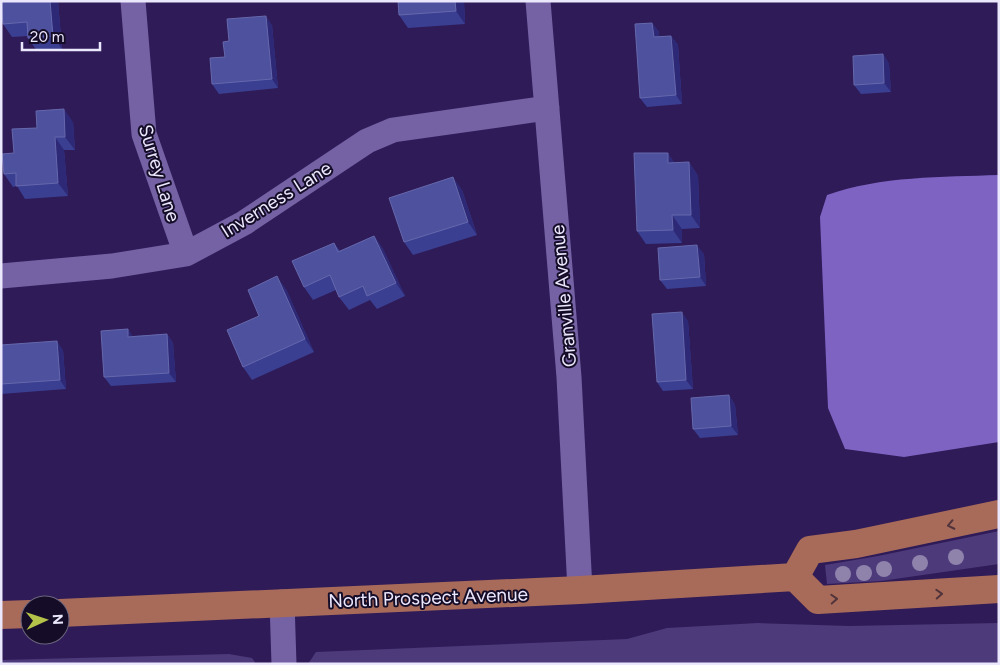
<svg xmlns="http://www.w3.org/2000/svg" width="1000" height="665" font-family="Figtree,sans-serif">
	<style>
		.green { fill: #4d3a7a }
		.water { fill: #7f63c3 }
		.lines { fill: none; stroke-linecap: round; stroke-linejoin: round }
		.minor { stroke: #7462a5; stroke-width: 25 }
		.major { stroke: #a86b5a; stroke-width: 28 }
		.tree { fill: #8f83ac }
		.wall { fill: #3a3f92 }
		.shaded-wall { fill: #2e2976 }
		.building { fill: #4d519e; stroke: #6668ac }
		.oneway { stroke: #50333b }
		.labels { text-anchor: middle; stroke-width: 4; stroke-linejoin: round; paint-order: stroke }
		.street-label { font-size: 19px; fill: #ebe7fd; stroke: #150d27 }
	</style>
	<rect width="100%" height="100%" fill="#2f1b57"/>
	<path class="green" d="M999,531V564L881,581L827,584L825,565L878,556Z
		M758,623L849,626L999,623V664H308L316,652L627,639L667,628Z
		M229,654L252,658L256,664H1V660Z"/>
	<path class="water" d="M999,175V442L904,457L845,449L828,408L820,217L827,195C880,176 943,177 999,175Z"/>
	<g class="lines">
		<path class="minor" d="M133,1L144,134L186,254
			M538,1L569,377L580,590
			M1,276L112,266L186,254L244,223L367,141L393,130L547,108
			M282,602L284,664"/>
		<path class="major" d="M795,577L810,550L856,544L999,514
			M60,613L580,590L795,577L818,600L999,589
			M1,615L30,614"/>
	</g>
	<g class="tree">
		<circle cx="956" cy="557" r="8"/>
		<circle cx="920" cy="563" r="8"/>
		<circle cx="884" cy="569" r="8"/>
		<circle cx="864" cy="573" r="8"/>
		<circle cx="843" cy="574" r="8"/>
	</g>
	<path class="wall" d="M58,1L62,49L37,51L28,38V36L12,37L3,24Z
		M398,1H464L465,24L408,28L399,15Z
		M652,23L659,32V37L671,36L678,45L682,104L647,107L640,98Z
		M272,25L278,88L219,94L212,84L225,57L229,41Z
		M883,54L889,64L891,92L861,94L854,85Z
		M73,122L75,150H64L68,196L25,199L17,186L13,187L4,174L14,153L37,128Z
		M689,162L698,176L700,228L682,229V243L646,244L637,231L675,163Z
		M462,190L477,235L413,255L404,242Z
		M374,236L383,249L405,296L377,309L370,300L349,310L339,297L336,290L313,300L304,287L334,243L340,251Z
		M704,254L706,286L667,289L660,280Z
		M286,289L314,352L252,380L243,367L259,316Z
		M688,321L693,389L663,391L657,382Z
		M167,334L173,343L176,382L111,386L104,377L133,336Z
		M1,345L63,350L66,389L1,394Z
		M729,395L735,405L738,435L700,438L693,429Z"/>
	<path class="shaded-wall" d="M50,1H58L62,49L53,36Z
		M455,1H464L465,24L456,11Z
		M266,16L272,25L278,88L272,79Z
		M652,23L659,32L660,46L654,37Z
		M671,36L678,45L682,104L676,95Z
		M883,54L889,64L891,92L884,83Z
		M64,109L73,122L75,150L65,137Z
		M55,137L64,150L68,196L58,183Z
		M668,153L677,166L668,163Z
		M689,162L698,176L700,228L691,215Z
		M453,177L462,190L477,235L468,222Z
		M672,215L682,229V243L673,230Z
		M374,236L383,249L405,296L396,283Z
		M697,245L704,254L706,286L700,277Z
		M277,276L286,289L314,352L305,339Z
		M682,312L688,321L693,389L686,380Z
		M128,329L134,338L128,337Z
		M167,334L173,343L176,382L169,373Z
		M57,341L63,350L66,389L60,380Z
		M729,395L735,405L738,435L731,426Z"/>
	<path class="building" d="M1,1H50L53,36L28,38L27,22L3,24Z
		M398,1H455L456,11L399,15Z
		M266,16L272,79L212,84L210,58L225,57L223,42L229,41L227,19Z
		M652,23L654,37L671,36L676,95L640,98L635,24Z
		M883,54L884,83L854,85L853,56Z
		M64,109L65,137H55L58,183L16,186V173L4,174L2,154L14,153L12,129L37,128L36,111Z
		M634,153H668V163L689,162L691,215H672L673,230L637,231Z
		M453,177L468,222L404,242L389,198Z
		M374,236L396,283L367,296L363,286L339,297L330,275L304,287L292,261L334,243L338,252Z
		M697,245L700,277L660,280L658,248Z
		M277,276L305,339L243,367L227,330L259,316L248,290Z
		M682,312L686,380L657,382L652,314Z
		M128,329V337L167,334L169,373L104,377L101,331Z
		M57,341L60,380L1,384V345Z
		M729,395L731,426L693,429L691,398Z"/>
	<defs><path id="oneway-chevron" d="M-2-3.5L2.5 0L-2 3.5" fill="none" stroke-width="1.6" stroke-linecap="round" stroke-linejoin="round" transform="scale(1.25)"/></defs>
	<g class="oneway">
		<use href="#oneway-chevron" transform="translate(951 525) rotate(168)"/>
		<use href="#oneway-chevron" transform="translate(939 594) rotate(-3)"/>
		<use href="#oneway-chevron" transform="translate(834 599) rotate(-3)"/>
	</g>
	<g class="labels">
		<g class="street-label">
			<text transform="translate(160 173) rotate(73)" y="7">Surrey Lane</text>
			<text transform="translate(276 199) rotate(-32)" y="7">Inverness Lane</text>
			<text transform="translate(563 296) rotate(-95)" y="7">Granville Avenue</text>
			<text transform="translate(428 597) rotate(-2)" y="7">North Prospect Avenue</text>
		</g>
	</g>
	<rect width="1000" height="665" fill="none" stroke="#ebe7fd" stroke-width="5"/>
	<g transform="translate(45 620) rotate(87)"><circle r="24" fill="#150d27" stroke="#6b647d"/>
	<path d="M0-4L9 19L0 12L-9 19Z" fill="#b5c249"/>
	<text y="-8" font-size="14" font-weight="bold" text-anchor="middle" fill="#ebe7fd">N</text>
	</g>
	<path d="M22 42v8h78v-8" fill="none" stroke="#ebe7fd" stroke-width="2.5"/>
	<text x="30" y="42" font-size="15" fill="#ebe7fd" stroke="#150d27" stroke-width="4" paint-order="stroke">20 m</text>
</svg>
